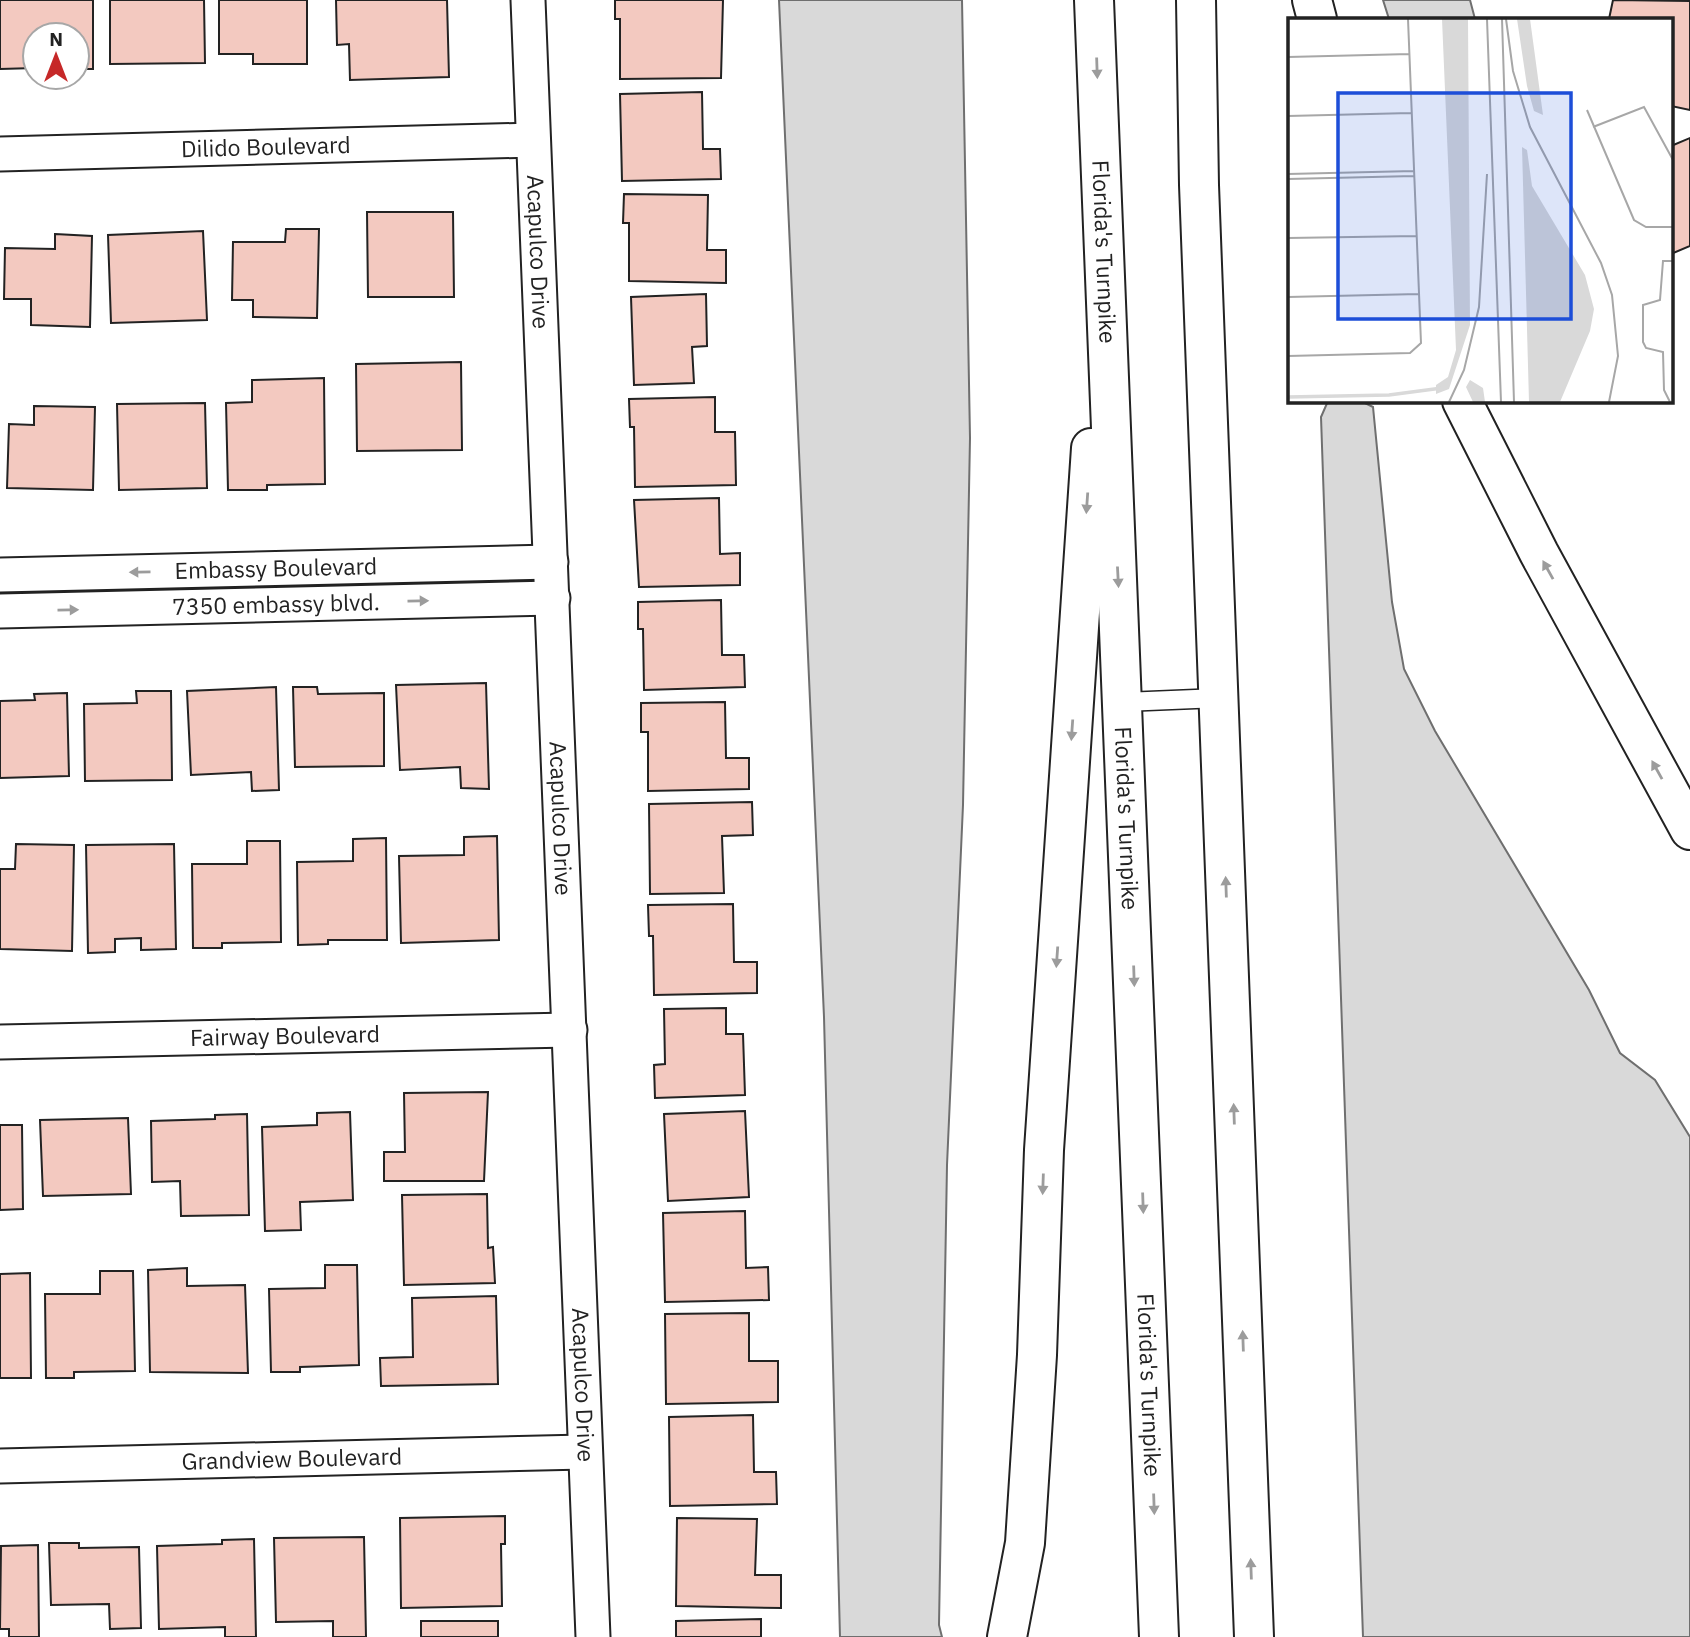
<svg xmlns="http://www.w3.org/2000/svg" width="1690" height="1637" font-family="'IBM Plex Sans',sans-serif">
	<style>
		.water { fill: #d9d9d9; stroke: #6f6f6f; stroke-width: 2 }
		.building { fill: #f3c9c0; stroke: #222; stroke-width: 2 }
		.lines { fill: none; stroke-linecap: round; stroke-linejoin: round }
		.lane-casing { stroke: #222; stroke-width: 21 }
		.street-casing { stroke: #222; stroke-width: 37 }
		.highway-casing { stroke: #222; stroke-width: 42 }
		.lane { stroke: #fff; stroke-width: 18 }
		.street { stroke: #fff; stroke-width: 33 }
		.highway { stroke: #fff; stroke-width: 38 }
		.oneway { fill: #9c9c9c }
		.labels { text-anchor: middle; stroke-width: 5; stroke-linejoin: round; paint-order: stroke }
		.street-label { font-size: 23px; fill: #222; stroke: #fff }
		.inset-river { fill: none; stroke: #d9d9d9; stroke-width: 3.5 }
		.inset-road { fill: none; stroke: #a7a7a7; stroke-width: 2 }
		.view { fill: #1d4ed8; fill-opacity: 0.15; stroke: #1d4ed8; stroke-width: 3.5 }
		.inset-edge { fill: none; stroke: #222; stroke-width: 3.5 }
	</style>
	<rect width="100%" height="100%" fill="#fff"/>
	<path class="water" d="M779,0H962L970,438L963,805L947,1165L939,1625L942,1637H840L824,1017Z
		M1383,0H1470L1475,19H1389Z
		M1328,401H1361L1373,407L1392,602L1404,669L1435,731L1589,990L1620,1053L1655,1080L1690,1137V1637H1363L1321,417Z"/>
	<path class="building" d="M0,0H93V69H77V35H35V68L0,69Z
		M110,0H204L205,63L110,64Z
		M219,0H307V64H253V54H219Z
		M336,0H447L449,77L350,80L349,44L337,45Z
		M615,0H723L721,78L620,79V19H615Z
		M1613,0L1690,1V110L1671,106V19H1609Z
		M702,92L703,149H720L721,179L622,181L620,94Z
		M1690,138V246L1671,254V146Z
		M624,194L708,195L707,250H726V283L629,281V223H623Z
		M367,212H453L454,297H368Z
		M286,229H319L317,318L253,317V300H232L233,242H285Z
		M203,231L207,320L111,323L108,235Z
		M55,234L92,236L90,327L31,325V299H4L5,248L55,249Z
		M706,294L707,346L692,347L694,383L634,385L631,297Z
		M461,362L462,450L357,451L356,364Z
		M324,378L325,484L267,485V490H228L226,403L252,402V380Z
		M715,397V432H735L736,485L635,487L634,427H630L629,399Z
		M205,403L207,488L119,490L117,404Z
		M34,406L95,407L93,490L7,488L9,424L34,425Z
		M719,498L720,554L740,553V585L639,587L634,500Z
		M721,600L722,655H744L745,687L644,690L643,629H638V602Z
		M486,683L489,789L461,788L460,767L400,770L396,685Z
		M276,687L279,790L252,791L251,772L191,775L187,691Z
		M293,687H317L318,694L384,693V766L295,767Z
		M136,691H171L172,780L85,781L84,704L137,703Z
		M67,693L69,776L0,778V701L35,700L34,694Z
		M725,702L726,758H749V789L648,791V732H641V703Z
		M752,802L753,835L722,836L724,893L650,894L649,804Z
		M497,836L499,940L401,943L399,856L464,855V837Z
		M386,838L387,940H328V944L298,945L297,862L353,861V839Z
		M247,841H280L281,942L222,943V948H193L192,864H247Z
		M16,844L74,845L72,951L0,949V869H15Z
		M174,844L176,949L141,950V938L115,939V952L88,953L86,845Z
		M733,904L734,962H757V993L654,995L653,936H649L648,905Z
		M726,1008V1034H743L745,1095L655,1098L654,1065L665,1064L664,1009Z
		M488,1092L484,1181H384V1152H405L404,1093Z
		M745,1111L749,1197L668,1201L664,1114Z
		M350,1112L353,1200L300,1202L301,1230L265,1231L262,1127L317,1125V1113Z
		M247,1114L249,1215L181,1216L180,1181L152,1182L151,1121L215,1119V1115Z
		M128,1118L131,1194L43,1196L40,1120Z
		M0,1125H22L23,1209L0,1210Z
		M487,1194L488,1248L493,1247L495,1283L404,1285L402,1195Z
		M745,1211L746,1268L768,1267L769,1300L665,1302L663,1213Z
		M325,1265H357L359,1365L300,1367V1372H271L269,1289L325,1288Z
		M187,1268V1286L245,1285L248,1373L150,1372L148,1270Z
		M100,1271H133L135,1371L74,1372V1378H46L45,1294H100Z
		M30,1273L31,1378H0V1274Z
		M496,1296L498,1384L381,1386L380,1358L413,1357L412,1298Z
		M749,1313V1361H778V1402L666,1404L665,1314Z
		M753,1415L754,1472H776L777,1504L670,1506L669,1417Z
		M505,1516V1544H501L502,1606L401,1608L400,1518Z
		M677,1518L757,1519L755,1575H781V1608L676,1606Z
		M364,1537L366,1637H333V1621L276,1622L274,1538Z
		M254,1539L256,1637H225V1627L159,1629L157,1546L222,1544V1540Z
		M49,1543H79V1548L139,1547L141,1628L110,1629L109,1604L51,1605Z
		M38,1545L39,1637H9V1629H0L1,1546Z
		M761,1619V1637H676V1621Z
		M421,1621H498V1637H421Z"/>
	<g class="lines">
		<g class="lane-casing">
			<path id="lane" d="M1124,702L1219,698"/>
		</g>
		<g class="street-casing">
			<g id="street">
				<path id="s1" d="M528,0L593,1637"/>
				<path id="s2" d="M0,154L533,140"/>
				<path id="s3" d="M0,575L551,562"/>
				<path id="s4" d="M0,611L553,598"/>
				<path id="s5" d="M0,1042L570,1030"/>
				<path id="s6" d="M0,1466L584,1452"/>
			</g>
		</g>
		<g class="highway-casing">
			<g id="highway">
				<path id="s7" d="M1094,0L1159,1637"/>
				<path d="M1196,0L1199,185L1254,1637"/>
				<path d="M1312,0L1317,19"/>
				<path d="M1462,401L1539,553L1690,830"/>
				<path d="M1007,1637L1025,1543L1037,1355L1044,1150L1091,448"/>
			</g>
		</g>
		<use href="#lane" class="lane"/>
		<use href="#street" class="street"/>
		<use href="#highway" class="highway"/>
	</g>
	<defs><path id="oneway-solid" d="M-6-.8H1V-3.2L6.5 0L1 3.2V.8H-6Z" transform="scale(1.75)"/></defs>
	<g class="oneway">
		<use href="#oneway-solid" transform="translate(1097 68) rotate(88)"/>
		<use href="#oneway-solid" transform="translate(1087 503) rotate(94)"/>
		<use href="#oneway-solid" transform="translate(1548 570) rotate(-119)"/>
		<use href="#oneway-solid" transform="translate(140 572) rotate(179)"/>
		<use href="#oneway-solid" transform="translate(1118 577) rotate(87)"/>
		<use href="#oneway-solid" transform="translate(418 601) rotate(-1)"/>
		<use href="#oneway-solid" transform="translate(68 610) rotate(-1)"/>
		<use href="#oneway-solid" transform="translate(1072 730) rotate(94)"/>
		<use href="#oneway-solid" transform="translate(1657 770) rotate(-119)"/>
		<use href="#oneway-solid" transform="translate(1226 887) rotate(-92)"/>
		<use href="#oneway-solid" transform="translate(1057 957) rotate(94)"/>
		<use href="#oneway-solid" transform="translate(1134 976) rotate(88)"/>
		<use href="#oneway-solid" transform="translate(1234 1114) rotate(-92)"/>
		<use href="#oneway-solid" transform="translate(1043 1184) rotate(92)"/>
		<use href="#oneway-solid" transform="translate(1143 1203) rotate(88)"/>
		<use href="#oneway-solid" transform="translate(1243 1341) rotate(-92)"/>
		<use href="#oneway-solid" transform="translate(1154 1504) rotate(88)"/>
		<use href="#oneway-solid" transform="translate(1251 1569) rotate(-92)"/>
	</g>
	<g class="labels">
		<g class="street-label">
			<text dy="8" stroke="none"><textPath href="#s2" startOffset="266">Dilido Boulevard</textPath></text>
			<text dy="8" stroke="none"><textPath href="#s1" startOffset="252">Acapulco Drive</textPath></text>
			<text dy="8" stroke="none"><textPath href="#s7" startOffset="252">Florida's Turnpike</textPath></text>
			<text dy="8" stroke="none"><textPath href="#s3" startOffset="276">Embassy Boulevard</textPath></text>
			<text dy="8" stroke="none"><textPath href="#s4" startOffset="276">7350 embassy blvd.</textPath></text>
			<text dy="8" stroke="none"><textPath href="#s1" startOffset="819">Acapulco Drive</textPath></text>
			<text dy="8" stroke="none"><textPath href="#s7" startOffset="819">Florida's Turnpike</textPath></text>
			<text dy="8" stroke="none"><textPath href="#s5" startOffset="285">Fairway Boulevard</textPath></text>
			<text dy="8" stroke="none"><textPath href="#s1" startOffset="1386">Acapulco Drive</textPath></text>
			<text dy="8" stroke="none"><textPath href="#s7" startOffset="1386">Florida's Turnpike</textPath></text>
			<text dy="8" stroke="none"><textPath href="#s6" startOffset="292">Grandview Boulevard</textPath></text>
		</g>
	</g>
	<g transform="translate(1288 18)">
		<rect width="385" height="385" fill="#fff"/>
		<path d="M154,1H180L182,307L161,371L148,376V367L160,359L168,332ZM229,1H242L255,97L246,93L239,68ZM234,129L239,132L244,168L297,257L306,291L302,313L272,384H241ZM182,362L195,370L197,384H185L178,369Z" fill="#d9d9d9"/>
		<path class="inset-river" d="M0,379L101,377L154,370"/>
		<path class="inset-road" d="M199,1L213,384M214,1L226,384M218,1L225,53L242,109L313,245L324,277L330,338L321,384M0,39L122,36M299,92L346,202L358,209H385M0,98L123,95M305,109L356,89L385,142M0,156L126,153M0,161L126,158M0,220L129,218M0,279L131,276M0,338L122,335L133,325L120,1M161,384L176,352L191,289L199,156M382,384L376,372L375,334L358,330L355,324V287L372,282L375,243H385"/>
		<path class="view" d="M50,75H283V301H50Z"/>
		<rect width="385" height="385" class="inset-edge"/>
	</g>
	<g transform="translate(56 56)"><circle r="33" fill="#ffffff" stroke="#a7a7a7" stroke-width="2"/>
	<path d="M0-5L12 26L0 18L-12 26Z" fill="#c62828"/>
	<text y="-10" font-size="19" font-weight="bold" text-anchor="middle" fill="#222222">N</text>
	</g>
</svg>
